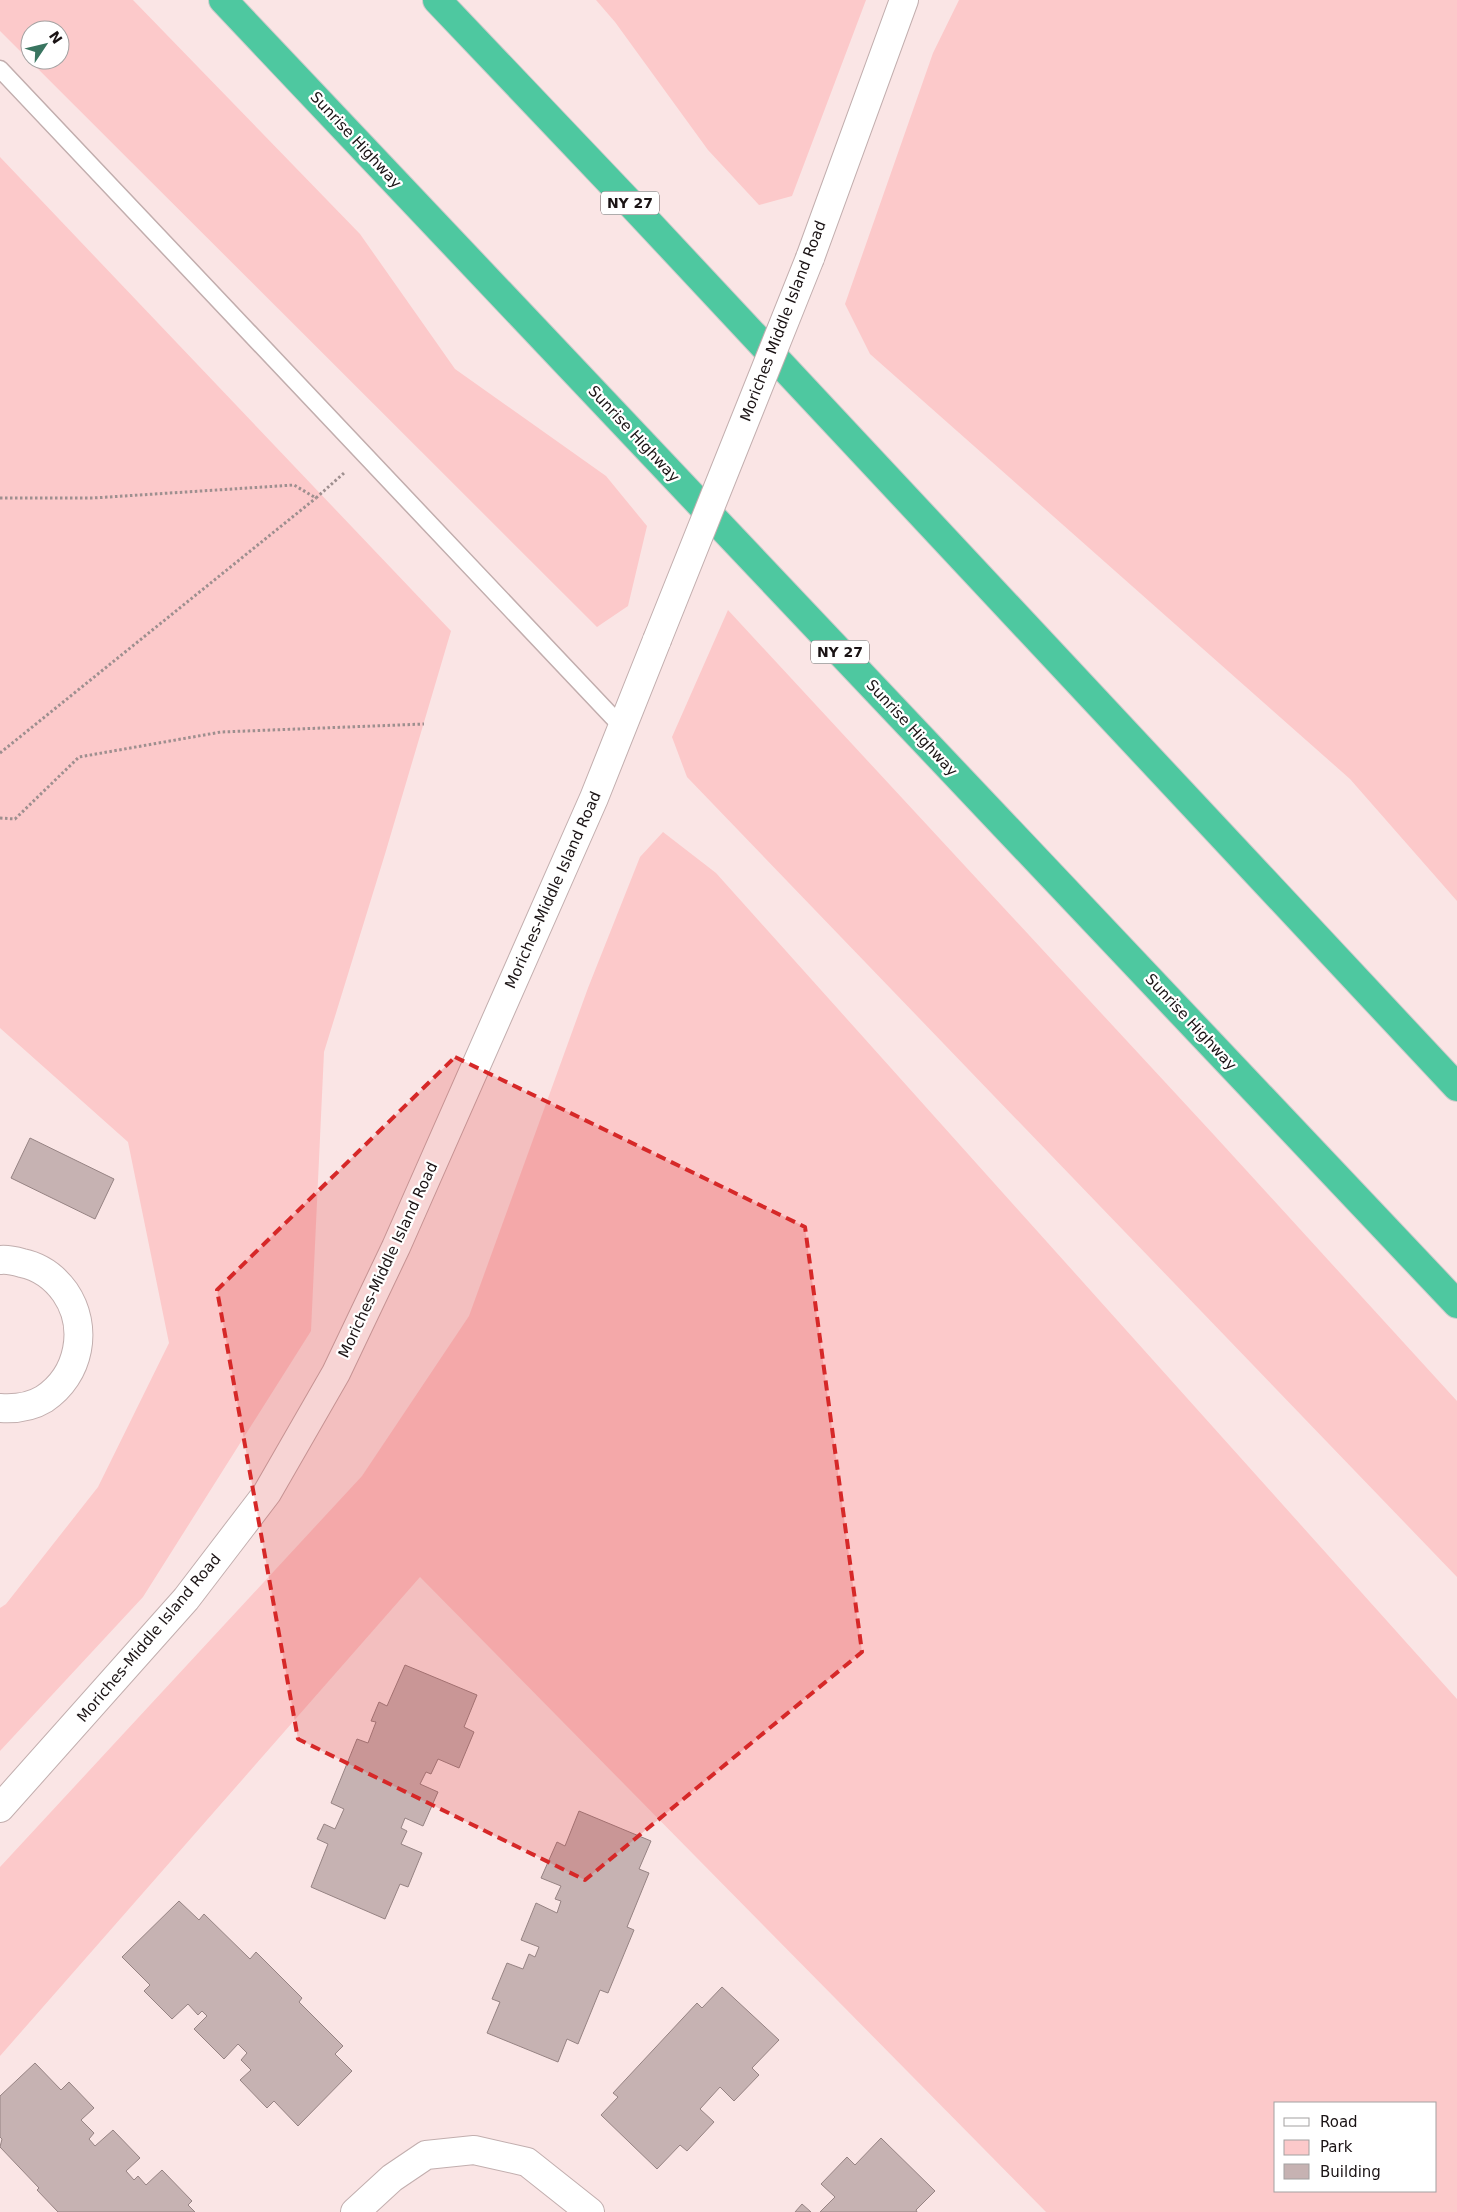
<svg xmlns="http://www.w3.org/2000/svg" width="1457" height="2212" font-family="'DejaVu Sans',sans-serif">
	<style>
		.green { fill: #fcc9ca; fill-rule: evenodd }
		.building { fill: #c6b2b2; stroke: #968383 }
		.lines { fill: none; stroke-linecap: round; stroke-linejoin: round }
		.service-casing { stroke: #c2aeae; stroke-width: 19 }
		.minor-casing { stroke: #c2aeae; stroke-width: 30 }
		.secondary-casing { stroke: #c2aeae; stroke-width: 30 }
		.motorway-casing { stroke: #cdcbcb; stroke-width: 30 }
		.path { stroke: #9e8f8f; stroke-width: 3; stroke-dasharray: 2.5 2.5; stroke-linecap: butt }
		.service { stroke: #fff; stroke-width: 16 }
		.minor { stroke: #fff; stroke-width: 28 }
		.secondary { stroke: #fff; stroke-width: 28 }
		.motorway { stroke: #4ec8a0; stroke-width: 28 }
		.secondary-bridge-casing { stroke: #c2aeae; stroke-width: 30; stroke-linecap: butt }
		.secondary-bridge { stroke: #fff; stroke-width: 28 }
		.marked { fill: #d62828; fill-opacity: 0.2; stroke: #d62828; stroke-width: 4; stroke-dasharray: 10 6; stroke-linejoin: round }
		.labels { text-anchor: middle; stroke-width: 4.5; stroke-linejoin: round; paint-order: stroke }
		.shield { fill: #fff; stroke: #5f5a5a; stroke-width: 1 }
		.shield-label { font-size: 14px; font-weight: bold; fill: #1a1314 }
		.street-label { font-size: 15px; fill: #1a1314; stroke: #fff }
	</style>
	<rect width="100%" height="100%" fill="#fae5e5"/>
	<path class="green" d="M0,0H133L360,234L455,369L606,476L647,526L628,606L597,627L0,31ZM30,30H60V60H30Z
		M596,0H866L792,196L759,205L708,150L615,22Z
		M959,0H1457V901L1350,779L870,354L845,304L933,53Z
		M0,157L451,631L385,854L324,1052L311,1331L143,1597L0,1751V1608L6,1604L98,1487L169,1343L128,1142L0,1028Z
		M728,610L1214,1135L1457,1401V1577L687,777L672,737Z
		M663,832L716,873L1457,1699V2212H1046L420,1577L0,2056V1867L362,1476L469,1316L588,988L640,857ZM1276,2103H1436V2191H1276Z"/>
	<path class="building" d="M30,1138L114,1179L95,1219L11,1178Z
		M405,1665L477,1695L464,1727L474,1732L459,1768L438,1759L431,1774L426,1772L420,1784L438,1792L423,1826L405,1818L401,1828L407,1831L401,1844L422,1853L408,1887L400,1884L385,1919L311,1887L328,1844L317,1839L324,1824L335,1829L344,1809L331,1803L357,1739L368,1743L376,1722L371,1721L379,1702L387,1706Z
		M579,1811L651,1841L639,1869L649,1873L627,1927L634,1930L608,1993L600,1990L578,2044L567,2039L558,2062L487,2033L500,2002L492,1999L507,1963L523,1969L529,1954L535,1957L539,1947L521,1940L536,1903L557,1913L561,1901L555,1899L561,1886L541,1878L557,1842L565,1846Z
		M179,1901L199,1920L204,1914L250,1959L256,1952L302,1998L299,2002L343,2046L335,2054L352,2071L298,2126L274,2101L267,2108L240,2080L251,2070L241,2060L247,2053L238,2044L224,2059L194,2029L207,2016L202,2011L198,2015L188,2004L172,2019L144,1991L150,1985L122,1957Z
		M722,1987L779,2040L752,2068L759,2075L734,2101L720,2087L700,2109L714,2122L687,2151L680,2145L657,2169L601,2115L618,2097L613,2093L697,2003L702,2008Z
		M35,2063L61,2090L69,2082L94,2108L81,2120L94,2133L89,2139L95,2146L113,2130L140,2158L126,2171L134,2180L138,2176L146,2185L162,2170L192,2201L188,2205L195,2212H58L37,2190L39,2188L0,2147L2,2139L0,2137V2096Z
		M881,2138L935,2191L916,2210L917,2212H820L835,2197L821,2184L847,2157L855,2165Z
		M802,2204L811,2212H795Z"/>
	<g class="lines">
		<g class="service-casing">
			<path id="service" d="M0,69L622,727"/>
		</g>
		<g class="minor-casing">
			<path id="minor" d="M0,1260C8,1259 15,1261 22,1263C41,1267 55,1278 65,1292C89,1327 80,1375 44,1399C31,1407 15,1409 0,1408
				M355,2212L392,2178L426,2155L474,2150L527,2162L590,2212"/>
		</g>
		<g class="secondary-casing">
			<path id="secondary" d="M810,258L904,0
				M0,1808L186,1599L267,1493L336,1373L396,1247L594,798L657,640"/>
		</g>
		<g class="motorway-casing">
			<path id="motorway" d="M223,0L1457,1304
				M437,0L631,204L1457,1087"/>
		</g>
		<path class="path" d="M0,498H93L294,485L316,498L344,473
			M0,753L316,498
			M0,818L15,819L79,757L221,732L424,724"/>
		<use href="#service" class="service"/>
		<use href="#minor" class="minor"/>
		<use href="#secondary" class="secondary"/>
		<use href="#motorway" class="motorway"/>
		<g class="secondary-bridge-casing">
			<path id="secondary-bridge" d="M657,640L810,258"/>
		</g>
		<use href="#secondary-bridge" class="secondary-bridge"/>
	</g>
	<path class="marked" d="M455,1057L805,1227L862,1652L585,1880L298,1739L217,1290Z"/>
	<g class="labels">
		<g class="shield">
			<rect x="601" y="191.5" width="58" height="23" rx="4"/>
			<rect x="811" y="640.5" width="58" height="23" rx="4"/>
		</g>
		<g class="shield-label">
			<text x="630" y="208">NY 27</text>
			<text x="840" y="657">NY 27</text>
		</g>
		<g class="street-label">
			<text transform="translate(356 140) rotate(47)" y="5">Sunrise Highway</text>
			<text transform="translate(783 321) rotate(-69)" y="5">Moriches Middle Island Road</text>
			<text transform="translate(634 434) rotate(47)" y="5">Sunrise Highway</text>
			<text transform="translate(912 728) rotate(47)" y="5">Sunrise Highway</text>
			<text transform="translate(553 890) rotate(-66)" y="5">Moriches-Middle Island Road</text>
			<text transform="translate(1191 1022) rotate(47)" y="5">Sunrise Highway</text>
			<text transform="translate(388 1260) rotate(-65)" y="5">Moriches-Middle Island Road</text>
			<text transform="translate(149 1638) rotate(-50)" y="5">Moriches-Middle Island Road</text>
		</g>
	</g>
	<rect x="1274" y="2102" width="162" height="90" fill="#ffffff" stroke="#a3a1a1"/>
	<rect x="1284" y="2118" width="25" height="8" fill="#ffffff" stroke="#a3a1a1"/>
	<text x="1320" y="2127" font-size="15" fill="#1a1314">Road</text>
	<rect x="1284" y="2140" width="25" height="15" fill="#fcc9ca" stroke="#a3a1a1"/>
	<text x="1320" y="2152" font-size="15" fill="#1a1314">Park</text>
	<rect x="1284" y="2164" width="25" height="15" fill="#c6b2b2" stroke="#a3a1a1"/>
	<text x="1320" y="2177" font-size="15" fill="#1a1314">Building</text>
	<g transform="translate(45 45) rotate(55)"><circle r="24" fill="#ffffff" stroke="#a3a1a1"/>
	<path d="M0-4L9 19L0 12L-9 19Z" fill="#397560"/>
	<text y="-8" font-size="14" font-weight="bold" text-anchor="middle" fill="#1a1314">N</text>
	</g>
</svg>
